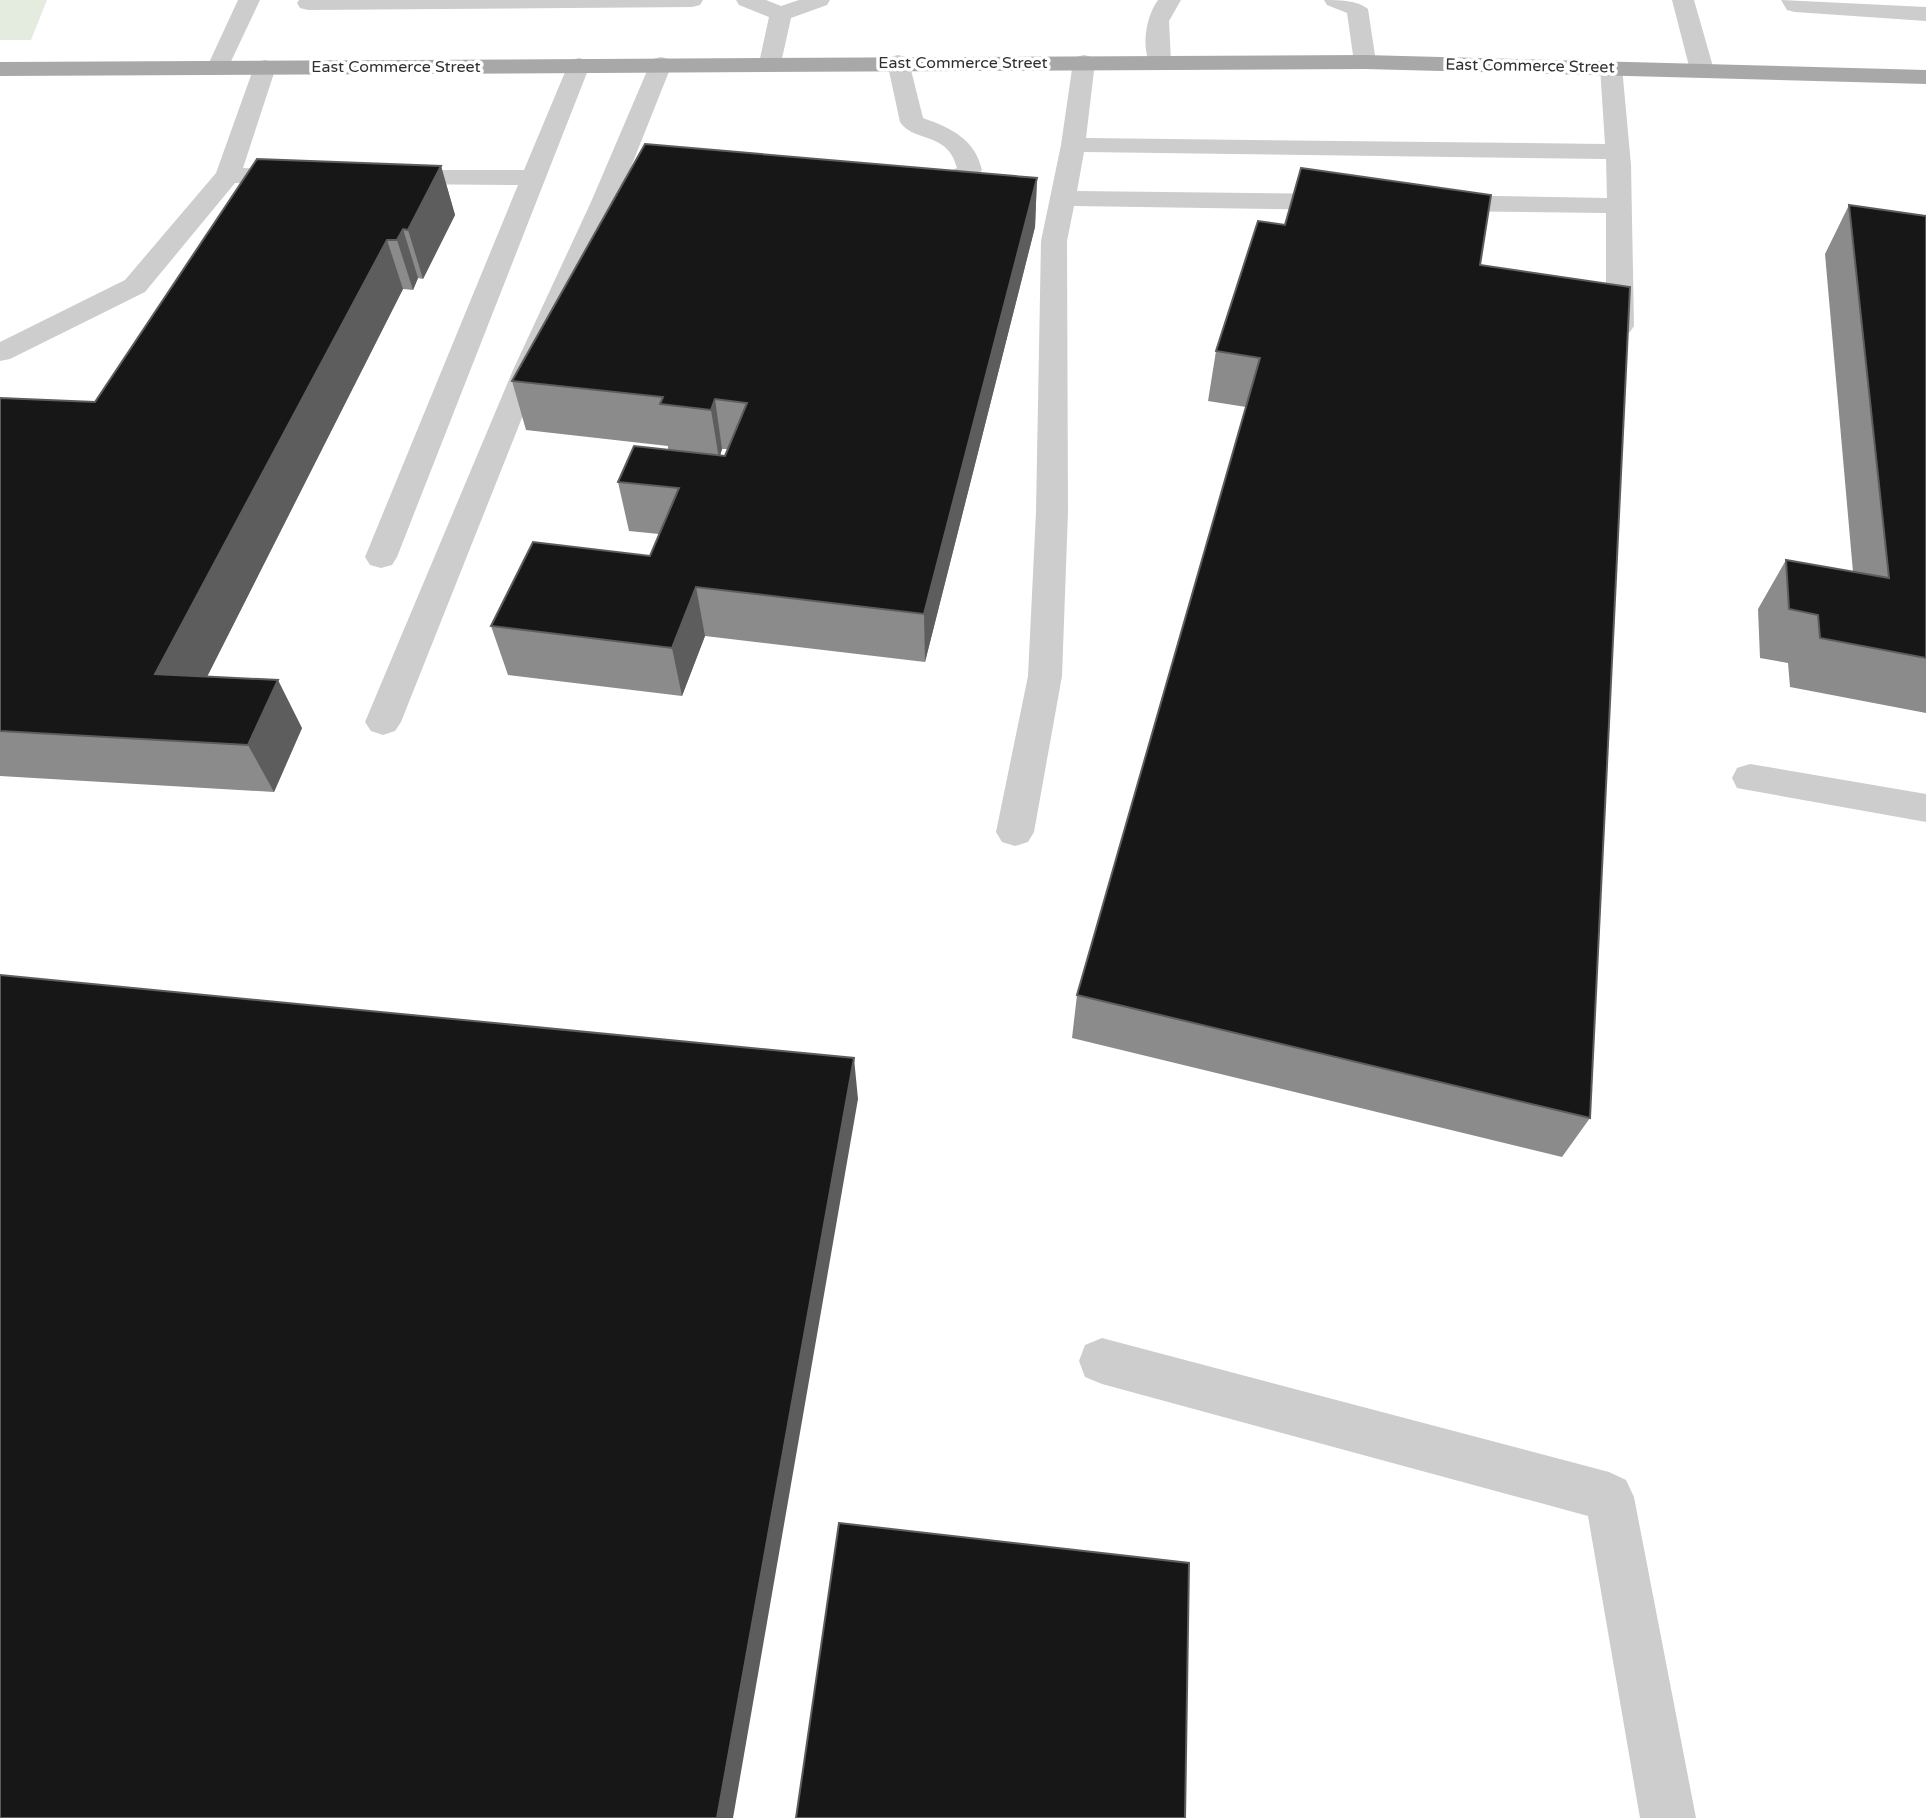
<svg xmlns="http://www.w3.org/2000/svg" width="1926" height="1818" font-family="'Varela Round',sans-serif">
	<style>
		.green { fill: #e4ebdf }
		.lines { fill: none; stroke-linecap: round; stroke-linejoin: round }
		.minor { fill: #cdcdcd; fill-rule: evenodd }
		.major { fill: #a8a8a8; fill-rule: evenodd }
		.wall { fill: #8b8b8b; fill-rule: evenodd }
		.shaded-wall { fill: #5d5d5d }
		.building { fill: #171717; stroke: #5d5d5d; stroke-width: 2 }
		.labels { text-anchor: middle; stroke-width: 7; stroke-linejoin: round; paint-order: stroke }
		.far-street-label { font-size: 16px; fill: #303030; stroke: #fff }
	</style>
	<rect width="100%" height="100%" fill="#fff"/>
	<path class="green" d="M0,0H47L31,40H0Z"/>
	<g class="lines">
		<path class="minor" d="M238,0H260L226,72H210L207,67Z
			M299,0H703L700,5L692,7L308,10L300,8L297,3Z
			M736,0H766L781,6L799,0H830L827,5L791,18L781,63L778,68H762L759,63L769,17L739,5Z
			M1158,0H1181L1169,21L1171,62L1168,67H1152C1140,49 1146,16 1158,0Z
			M1324,0C1339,0 1357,0 1368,9L1376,62L1373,67H1357L1354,62L1347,13L1327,5Z
			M1672,0H1694L1714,70L1710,75H1694L1690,70Z
			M1781,0L1926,7V21L1795,12L1787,10Z
			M898,55L906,57L909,62L923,118C951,128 975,139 982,170C968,191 932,192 910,186L906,181L910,176L946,173L957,168C948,131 914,143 900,122L887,62L890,57Z
			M1084,55L1092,57L1095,62L1086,138L1605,144L1600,67L1603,62H1619L1622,67L1631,165L1634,326L1630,332L1620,334L1610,332L1606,326V213L1436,211L1427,208L1423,203L1427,198L1436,195L1607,198L1606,159L1084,152L1077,191L1344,194L1353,197L1357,202L1353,207L1344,210L1074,206L1067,241L1068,512L1062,676L1034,832L1028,842L1015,846L1002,842L996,832L1028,676L1036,512L1041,241L1061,145L1073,62L1076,57Z
			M661,57L669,59L672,64L617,202L541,370L401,722L395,731L383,735L371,731L365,722L513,370L591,202L650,64L653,59Z
			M579,58L587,60L590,65L397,557L392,565L381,568L370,565L365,557L518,185L393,184L384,182L381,177L384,172L393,170H524L568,65L571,60Z
			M265,60L273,62L276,67L243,168L298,170L307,172L310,177L307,182L298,184L235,183L145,292L10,359L0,361V342L125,280L216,173L254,67L257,62Z
			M1750,764L1926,794V822L1737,788L1732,778L1737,768Z
			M1102,1338L1609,1472L1626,1480L1634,1497L1696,1818H1640L1588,1516L1102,1384L1085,1377L1079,1361L1085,1345Z"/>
		<path class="major" d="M1365,55L1926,70V84L1365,69L0,76V62Z"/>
	</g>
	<path class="wall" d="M441,166L455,215L423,279L418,278L413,290L403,289L207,677L302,728L274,792L0,776V398L95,402Z
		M1037,178L1035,227L925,662L705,636L682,696L508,675L491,626L650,556L659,534L629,531L618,482L668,450V446L526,430L512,381ZM722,449H728L725,456H720Z
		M1849,205L1926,216V713L1790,687L1788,663L1760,658L1758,609L1786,560L1853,572L1825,254Z
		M1480,265L1590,1118L1562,1157L1072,1038L1077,995L1246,407L1208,401L1216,351Z"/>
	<path class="shaded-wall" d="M441,166L455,215L423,279L408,230Z
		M1037,178L1035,227L925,662L924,614Z
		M403,229L418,278L413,290L397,240Z
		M387,240L403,289L184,722L155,674Z
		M715,399L722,449L719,459L711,410Z
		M696,587L705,636L682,696L672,648Z
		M278,680L302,728L274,792L248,745Z
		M854,1058L858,1099L733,1818H717Z"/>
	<path class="building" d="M645,144L1037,178L924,614L696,587L672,648L491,626L533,542L650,556L679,488L618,482L634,446L725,456L747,403L715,399L711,410L660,404L663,397L512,381Z
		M257,159L441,166L408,230L403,229L397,240H387L155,674L278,680L248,745L0,731V398L95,402Z
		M1301,168L1491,195L1480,265L1630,287L1590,1118L1077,995L1260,358L1216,351L1258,221L1285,225Z
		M1849,205L1926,216V658L1820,638L1818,615L1789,609L1786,560L1889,578Z
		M0,975L854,1058L717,1818H0Z
		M839,1523L1189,1563L1185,1818H796Z"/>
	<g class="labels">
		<g class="far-street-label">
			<text x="963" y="68">East Commerce Street</text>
			<text transform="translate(1530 65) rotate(1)" y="6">East Commerce Street</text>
			<text x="396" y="72">East Commerce Street</text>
		</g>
	</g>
</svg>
